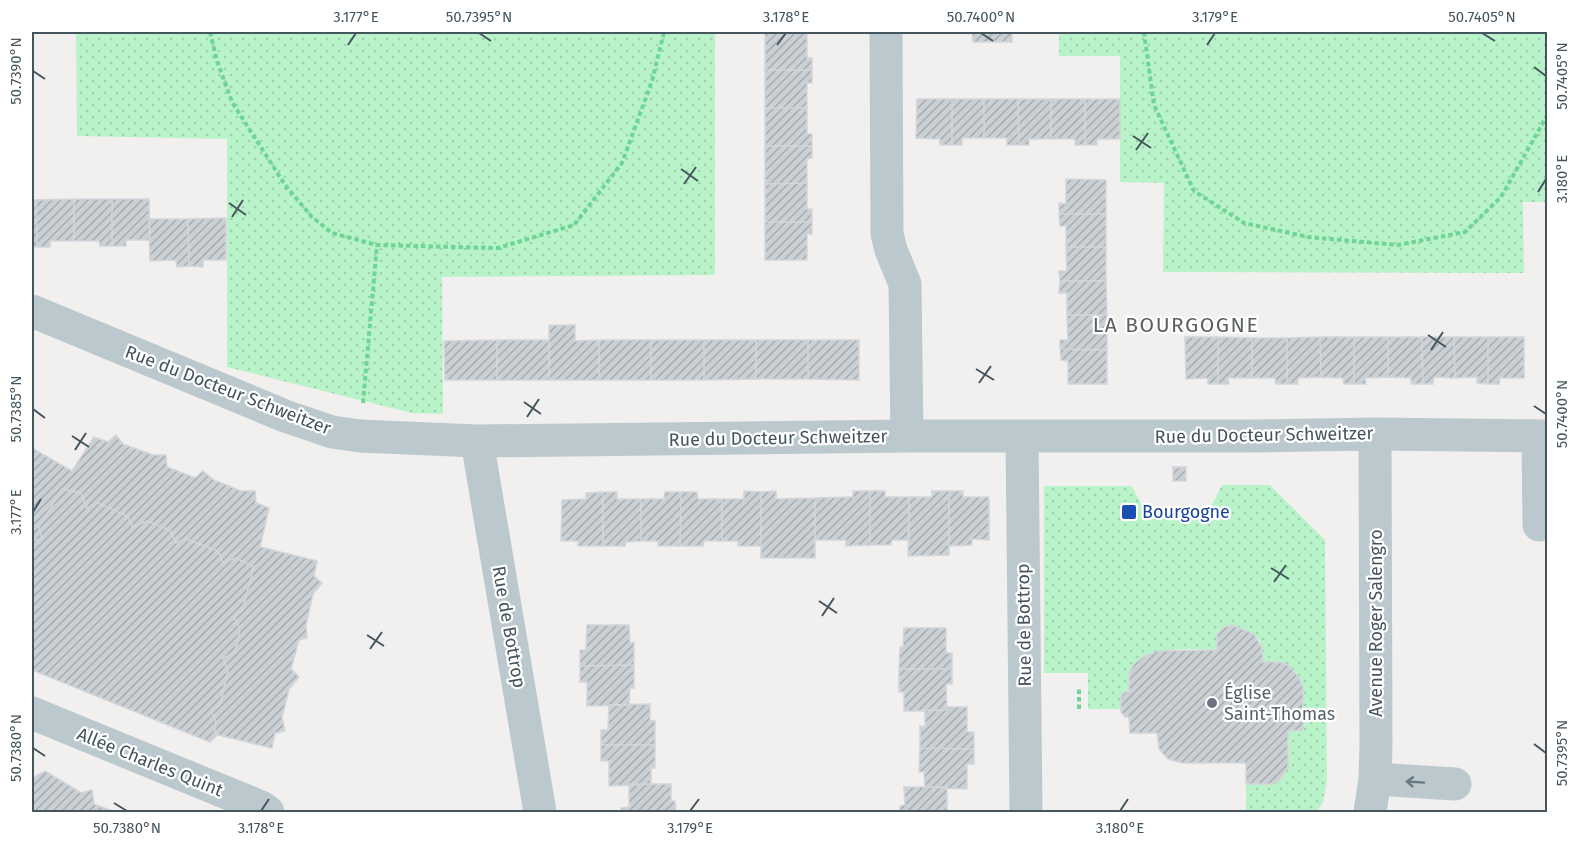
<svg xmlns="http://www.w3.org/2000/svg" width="1579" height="844" font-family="'Fira Sans',sans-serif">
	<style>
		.grass { fill: url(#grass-dots) }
		.building { fill: url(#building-hatch); stroke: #d2d6db; stroke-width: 1.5 }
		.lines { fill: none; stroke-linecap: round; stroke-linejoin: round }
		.path { stroke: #6ed596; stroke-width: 4; stroke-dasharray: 4.5 3; stroke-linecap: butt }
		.minor { stroke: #bbc9cf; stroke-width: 33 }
		.oneway { stroke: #687880 }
		.ticks { fill: none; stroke: #45555e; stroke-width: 2 }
		.transit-dot { fill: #1a4fb4; stroke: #fff; stroke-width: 2 }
		.worship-dot { fill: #6b7280; stroke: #fff; stroke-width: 2 }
		.labels { text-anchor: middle; stroke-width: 4.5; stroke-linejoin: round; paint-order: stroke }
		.street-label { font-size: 18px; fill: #45555e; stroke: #fff }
		.transit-label { font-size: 18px; fill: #164399; stroke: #fff; text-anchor: start }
		.worship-label { font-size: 18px; fill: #5b616d; stroke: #fff; text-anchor: start }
		.quarter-label { font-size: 21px; letter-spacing: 1.5px; fill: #5b6065; stroke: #fff }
		.neatline { fill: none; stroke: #45555e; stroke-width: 2 }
		.ticks-label { font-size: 15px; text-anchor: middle; fill: #45555e }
	</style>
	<defs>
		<pattern id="grass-dots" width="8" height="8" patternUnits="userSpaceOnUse" patternTransform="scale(1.5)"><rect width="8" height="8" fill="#b9f3c9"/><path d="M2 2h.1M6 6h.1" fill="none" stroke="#a0d2af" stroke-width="1.8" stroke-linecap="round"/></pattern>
		<pattern id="building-hatch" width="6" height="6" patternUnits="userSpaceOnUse" patternTransform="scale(1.5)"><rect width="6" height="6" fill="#cad0d4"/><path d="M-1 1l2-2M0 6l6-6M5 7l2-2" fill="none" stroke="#a6acaf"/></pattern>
	</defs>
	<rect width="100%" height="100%" fill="#f2efef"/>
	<path class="grass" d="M76,32H715V275L442,277L443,414L412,413L227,367V139L77,136Z
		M1059,32H1547V202H1523L1524,273L1163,272L1164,183L1120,182V56H1059Z
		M1222,485H1270L1325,540L1327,781L1323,802L1317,812H1246V784C1254,784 1262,785 1270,784C1294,781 1288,748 1288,731L1303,730L1288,665L1279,662H1263C1263,653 1263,645 1258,638C1254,633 1247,631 1241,629C1221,620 1217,632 1217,650C1193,650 1140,643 1130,672C1128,677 1129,685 1129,691C1120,694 1121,700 1121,709H1088V673H1044V486H1132L1144,510L1209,511Z"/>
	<path class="building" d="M765,32H807V58H812V70H765Z
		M972,32H1012V42H973Z
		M765,70H812V83H807V108H765Z
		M917,99H952V145H940V139L916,138Z
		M952,99H984V138H962V145H952Z
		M984,99H1018L1019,145H1007V138H984Z
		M1018,99H1051V139H1029V145H1019Z
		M1051,99H1085V145H1075V139H1051Z
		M1085,99H1120V139H1097V145H1085Z
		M765,108H807V134H812V146H765Z
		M765,146H812V158L807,159V183L765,184Z
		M1066,179L1106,180V214H1059V203L1066,204Z
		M807,183V209H812V222H765V184Z
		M74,199H112V246H100L99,241H74Z
		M74,199V241H50V247H37L36,200Z
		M112,199H149L150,240H126V246H112Z
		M32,200H36L37,247H32Z
		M1059,214H1106V247H1066V226H1060Z
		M226,218V260H203V267L189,266L188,219Z
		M149,219H188L189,266L177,267L176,260L150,261Z
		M765,222H812V234H807V260H765Z
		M1066,247H1106V281H1060L1059,271H1067Z
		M1060,281H1106L1107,315H1067V293H1059Z
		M1067,315H1107V350L1060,349V340H1068Z
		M549,325H575V341L599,340V380H549Z
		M1185,337H1218V384H1208V378L1186,379Z
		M1218,337L1252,338V378H1228L1229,384H1218Z
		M1320,337H1354V384H1344L1343,378L1321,377Z
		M1320,337L1321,377L1298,378V384H1287V338Z
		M1354,337H1388V377L1365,378L1366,384H1354Z
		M1388,337H1422L1423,384H1411V378L1388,377Z
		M1422,337H1454L1455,378L1434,377L1433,384H1423Z
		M1454,337H1488V384L1477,383V377L1455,378Z
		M1488,337H1524V378H1500L1499,384H1488Z
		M1252,338H1287V384H1276L1275,378H1252Z
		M497,340V380H445L444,341Z
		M497,340H549V380H497Z
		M599,340H651V380H599Z
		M651,340H704V380H651Z
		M704,340H756V379L704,380Z
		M756,340H808V379H756Z
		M808,340H859V380L808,379Z
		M1060,349L1107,350V384H1068V361L1061,360Z
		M116,435L123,444L153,455H166L167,467L195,478L203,471L214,480L241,491H255L256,503L269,508L260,547L317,561L314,576L322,583L313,594L306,625L307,638L299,640L291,669L299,677L289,689L282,718L285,731L275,733L272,748L214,734L216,721L211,711L220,705L228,670L223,658L235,652L240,629L234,617L242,611L254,567L236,558L223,563L218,551L186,539L176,543L170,530L147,521L133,527L127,516L98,503L87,508L81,493L62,489L39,527L42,539L32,541V448L72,471L94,437L108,442Z
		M1173,467H1186V481H1173Z
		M62,489L81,493L87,508L98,503L127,516L133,527L147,521L170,530L176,543L186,539L218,551L223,563L236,558L254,567L242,611L234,617L240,629L235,652L223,658L228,670L220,705L211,711L216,721L214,734L217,735L210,742L32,670V541L42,539L39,527Z
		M744,491L761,492V546H738V541H722V499H744Z
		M776,491V499L815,498V558H761V492Z
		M853,491H870V545L846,546V540H815V498L853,497Z
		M870,491H885V497H909V540H892L891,545H870Z
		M932,491H949V555L908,556L909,497H932Z
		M949,491H963V497H989V540L972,539V545L949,546Z
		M603,492H617V499H641V541L626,542L625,546H603Z
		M603,492V546H578V541H561L562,500L586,499V493Z
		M665,492H681L680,546H658V541H641V499H664Z
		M681,492H697L698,499H722V541H704L703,546H680Z
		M587,625H629L630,643L634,642V665L580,666V650H586Z
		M1232,625L1254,634L1262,648L1263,662H1279L1288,665L1298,676L1303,687V730L1288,731V768L1279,781L1272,784H1246V763H1183L1168,759L1159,749L1157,733H1130L1129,717H1125L1121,712V697L1123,693L1129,691V673L1134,664L1143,657L1157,651L1217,650V635L1224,627Z
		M904,628H946V653H952V669H899L900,647H903Z
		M634,665V688H630L629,705L587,706V682H580V666Z
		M899,669H952V684H946L947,710L904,711V692H899Z
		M650,704V721H655V745H601V730H608L609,705Z
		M946,707H967V732H974V749L920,748V726L925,727V710H947Z
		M601,745H655V768H651V784L609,786V761H601Z
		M920,748L974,749V764H967V789L925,787L924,772H919Z
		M45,771L81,793L92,790L94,804L115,812H32V778Z
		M629,784H671V801H675L676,812H621V808L629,807Z
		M904,787H947V812H954H900V806L905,805Z"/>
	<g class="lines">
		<path class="path" d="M210,32L217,61L232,102L285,185L312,217L332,233L377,245L498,248L574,225L622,163L652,81L664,32
			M1144,32L1154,105L1194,191L1244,223L1308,237L1398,245L1465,232L1501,197L1548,114
			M363,403L377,245
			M1079,709V688"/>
		<path class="minor" d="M886,32L887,234L891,250L905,284L907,436
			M32,311L285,416L332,432L360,436L477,441L907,436H1254L1375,434L1548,436
			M1538,436L1539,525
			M1022,437L1026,812
			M477,441L540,812
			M32,713L261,807L268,812
			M1375,779L1455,784
			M1370,812L1375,779L1376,746L1375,434"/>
	</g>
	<defs><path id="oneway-shaft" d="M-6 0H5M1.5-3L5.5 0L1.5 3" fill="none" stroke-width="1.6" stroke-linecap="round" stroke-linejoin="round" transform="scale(1.5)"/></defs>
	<use class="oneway" href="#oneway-shaft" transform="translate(1415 782) rotate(-176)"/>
	<path class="ticks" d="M479,33L491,41M981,33L993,41M1482,33L1495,41M348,45L356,33M777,45L786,33M1207,45L1215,33M1534,67L1546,76M33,71L45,79M1133,136L1151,148M1136,150L1148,133M681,169L698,181M684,184L696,167M1538,192L1546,179M229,203L246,215M232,217L243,200M1428,335L1446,347M1431,350L1443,332M976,369L994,380M979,383L991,366M524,402L541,414M1534,406L1546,414M33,409L45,418M527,417L539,399M72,436L89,447M75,450L86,433M33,512L41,499M1271,568L1289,579M1274,582L1286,565M819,601L837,613M822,616L834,598M367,635L384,646M370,649L382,632M1534,744L1546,753M33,748L45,756M114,803L127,811M261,811L269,799M690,811L699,799M1120,811L1128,799"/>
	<rect class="transit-dot" x="1121" y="504" width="16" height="16" rx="3"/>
	<circle class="worship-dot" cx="1212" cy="703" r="6"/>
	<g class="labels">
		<g class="street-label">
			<text transform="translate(228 390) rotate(21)" y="6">Rue du Docteur Schweitzer</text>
			<text transform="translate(1264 435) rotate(-1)" y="6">Rue du Docteur Schweitzer</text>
			<text transform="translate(778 438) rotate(-1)" y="6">Rue du Docteur Schweitzer</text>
			<text transform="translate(1376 623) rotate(-90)" y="6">Avenue Roger Salengro</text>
			<text transform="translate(1024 625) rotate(-91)" y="6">Rue de Bottrop</text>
			<text transform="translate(509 627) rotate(80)" y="6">Rue de Bottrop</text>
			<text transform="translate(150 762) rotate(22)" y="6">Allée Charles Quint</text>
		</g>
		<g class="transit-label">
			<text x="1142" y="518">Bourgogne</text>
		</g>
		<g class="worship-label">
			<text x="1224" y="699">Église<tspan x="1224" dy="21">Saint-Thomas</tspan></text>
		</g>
		<g class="quarter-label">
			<text x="1176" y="332">LA BOURGOGNE</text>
		</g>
	</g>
	<rect width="1579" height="844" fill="none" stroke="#ffffff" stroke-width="66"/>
	<rect x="33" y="33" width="1513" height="778" class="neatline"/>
	<g class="ticks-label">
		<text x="356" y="22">3.177°E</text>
		<text x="479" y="22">50.7395°N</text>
		<text x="786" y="22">3.178°E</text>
		<text x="981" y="22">50.7400°N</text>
		<text x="1215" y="22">3.179°E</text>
		<text x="1482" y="22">50.7405°N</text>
		<text transform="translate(16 71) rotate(-90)" y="5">50.7390°N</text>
		<text transform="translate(1562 76) rotate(-90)" y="5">50.7405°N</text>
		<text transform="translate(1562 179) rotate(-90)" y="5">3.180°E</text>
		<text transform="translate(16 409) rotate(-90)" y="5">50.7385°N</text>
		<text transform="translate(1562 414) rotate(-90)" y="5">50.7400°N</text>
		<text transform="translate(16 512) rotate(-90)" y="5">3.177°E</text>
		<text transform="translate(16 748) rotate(-90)" y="5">50.7380°N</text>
		<text transform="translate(1562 753) rotate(-90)" y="5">50.7395°N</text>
		<text x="127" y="833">50.7380°N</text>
		<text x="261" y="833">3.178°E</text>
		<text x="690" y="833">3.179°E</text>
		<text x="1120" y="833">3.180°E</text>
	</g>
</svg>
